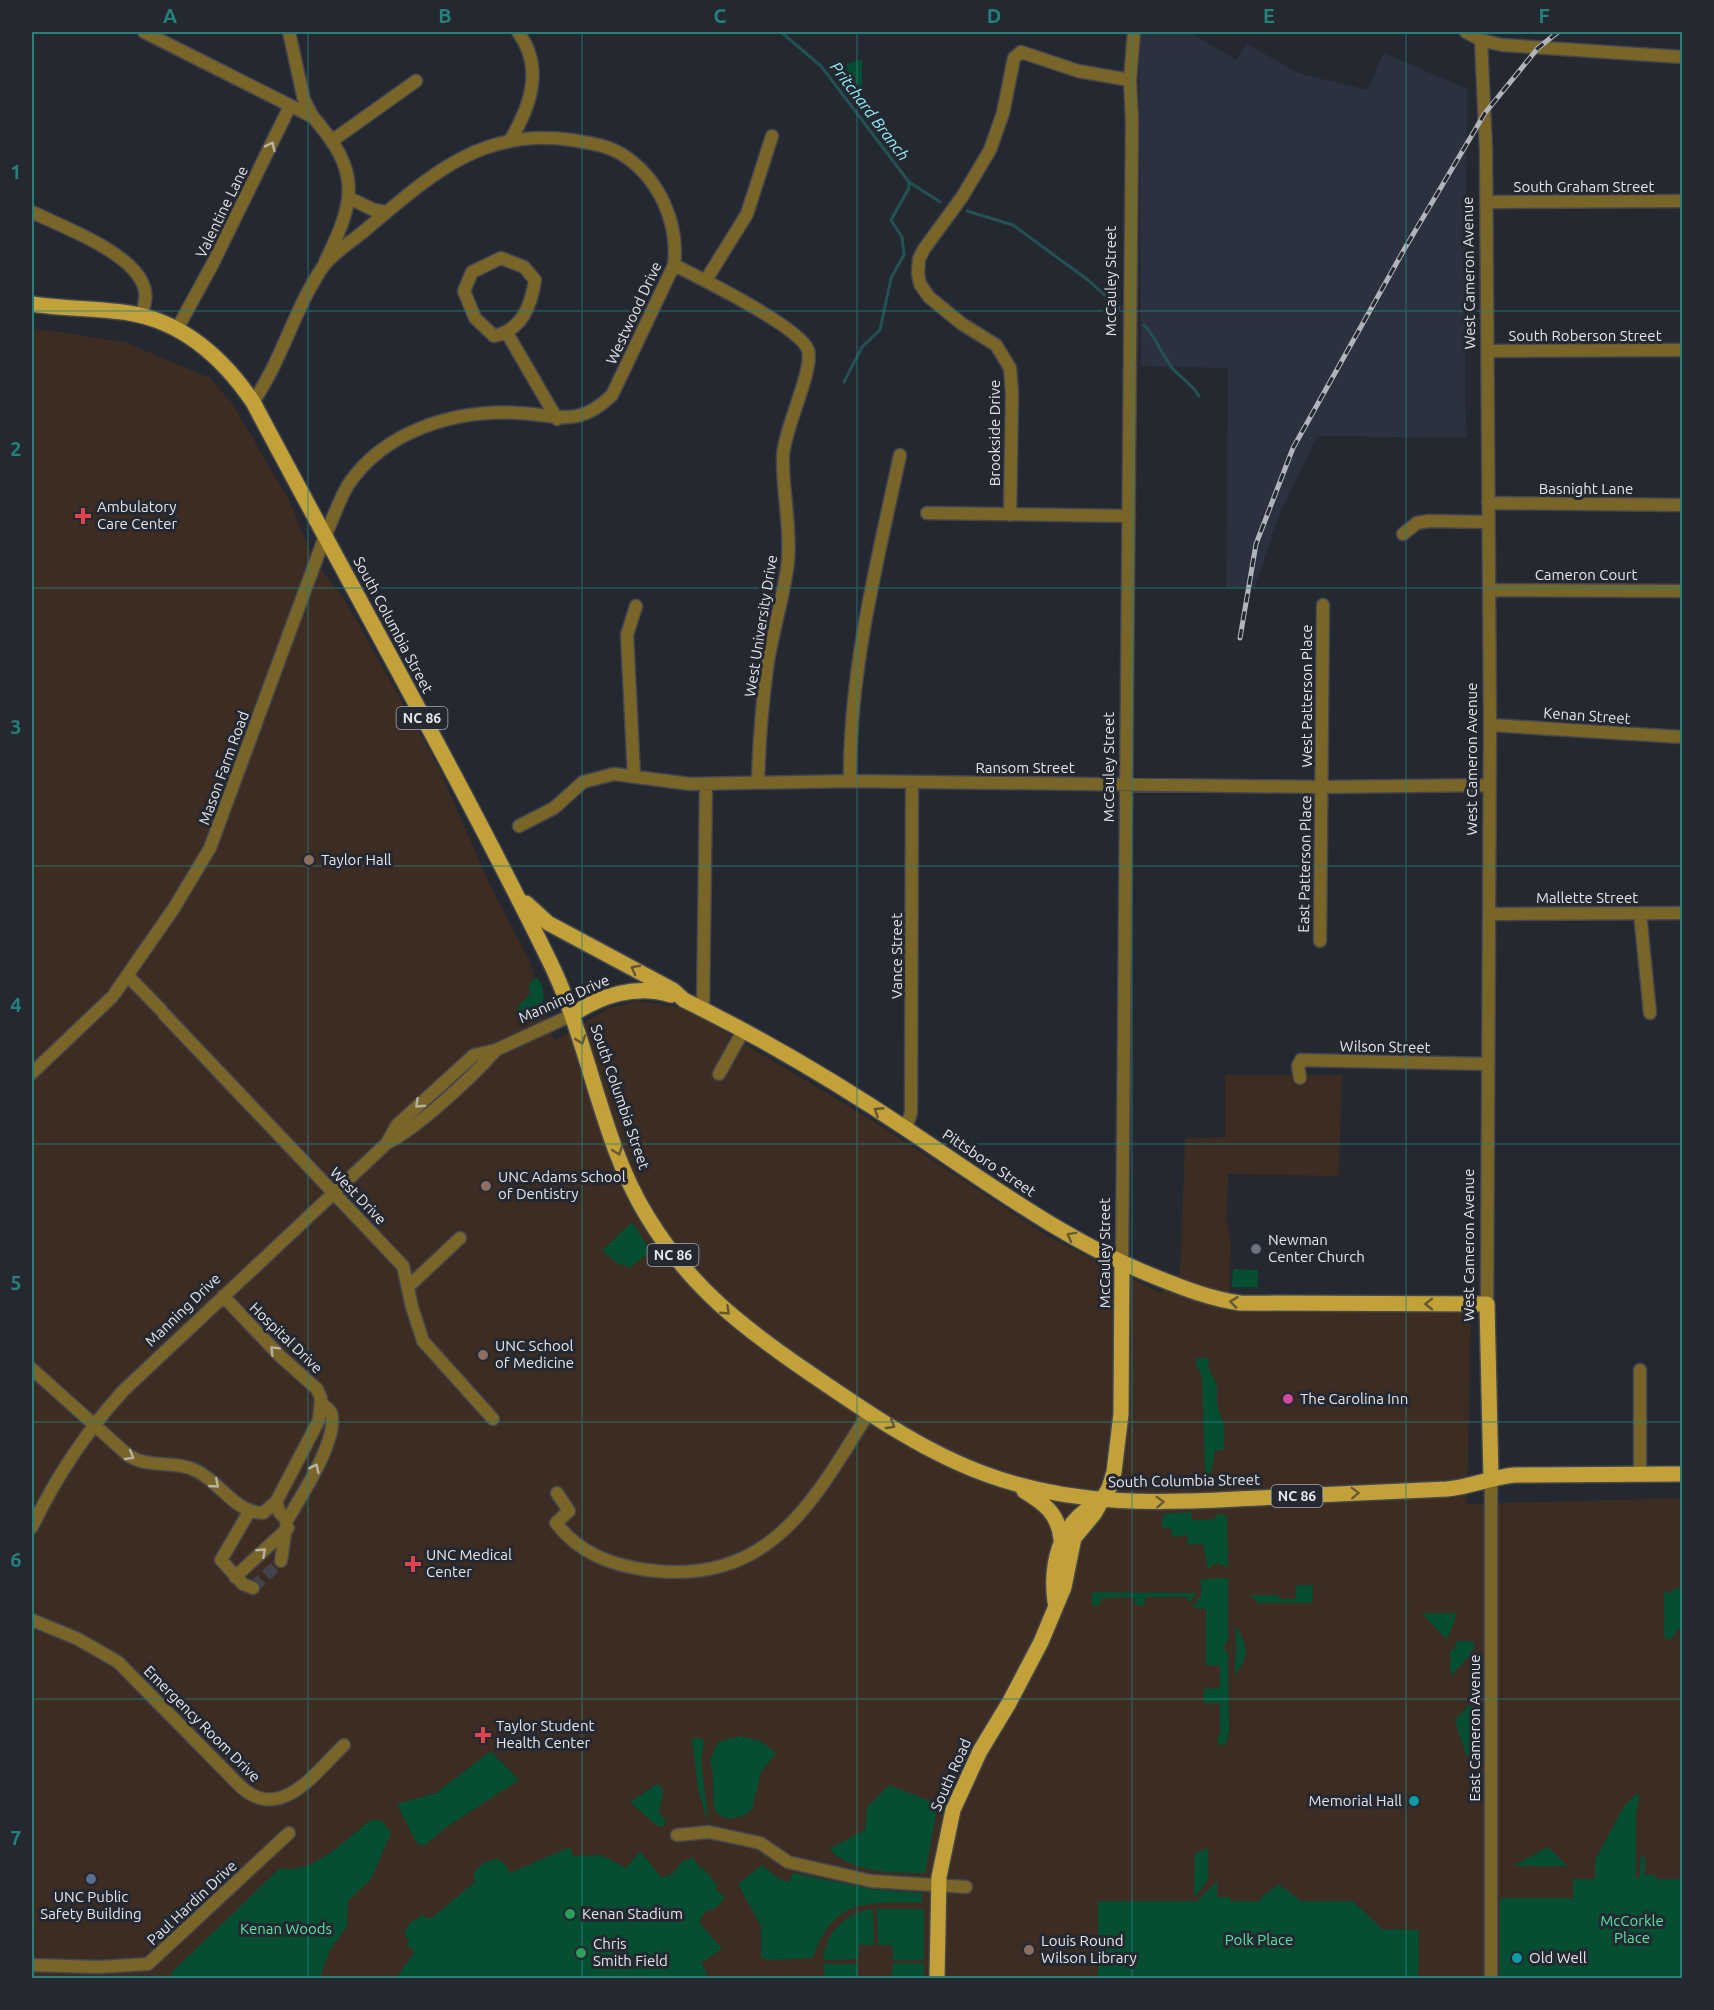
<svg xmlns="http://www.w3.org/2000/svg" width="1714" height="2010" font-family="Ubuntu,sans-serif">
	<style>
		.built { fill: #2c3140 }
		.education { fill: #3c2c21 }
		.green { fill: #064e31 }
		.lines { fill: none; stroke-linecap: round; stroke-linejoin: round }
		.stream { stroke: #235155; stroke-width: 3 }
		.minor-tunnel { stroke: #41444d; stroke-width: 12; stroke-dasharray: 12 6; stroke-linecap: butt }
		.minor-casing { stroke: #43464f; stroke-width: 15 }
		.major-casing { stroke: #43464f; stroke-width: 18 }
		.minor { stroke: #796528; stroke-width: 12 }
		.major { stroke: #c3a139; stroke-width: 15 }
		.rail-casing { stroke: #b1b4bb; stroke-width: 5 }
		.rail { stroke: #242831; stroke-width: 3; stroke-dasharray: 9; stroke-linecap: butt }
		.oneway { stroke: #b9b29e }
		.oneway2 { stroke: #645834 }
		.grid { fill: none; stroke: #24817b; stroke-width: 1.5; stroke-opacity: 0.55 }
		.health-dot { fill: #e0444e; stroke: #242831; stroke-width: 2 }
		.education-dot { fill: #8d6e63; stroke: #242831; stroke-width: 2 }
		.worship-dot { fill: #6b7280; stroke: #242831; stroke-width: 2 }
		.hotel-dot { fill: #d1479c; stroke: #242831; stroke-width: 2 }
		.culture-dot { fill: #0f9aa8; stroke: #242831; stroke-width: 2 }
		.service-dot { fill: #5c6f8a; stroke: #242831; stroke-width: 2 }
		.leisure-dot { fill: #2e9e5b; stroke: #242831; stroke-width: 2 }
		.labels { text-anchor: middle; stroke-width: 6; stroke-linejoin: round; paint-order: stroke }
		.shield { fill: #242831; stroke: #aaacb4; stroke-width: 1.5 }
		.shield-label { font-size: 14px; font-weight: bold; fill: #e3e5ec }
		.street-label { font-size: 15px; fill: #e3e5ec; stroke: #242831 }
		.poi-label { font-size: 15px; fill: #e3e5ec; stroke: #242831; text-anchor: start }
		.park-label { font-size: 15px; fill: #57e4a2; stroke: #242831 }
		.water-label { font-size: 16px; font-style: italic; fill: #8ff0fa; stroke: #242831 }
		.neatline { fill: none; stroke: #24817b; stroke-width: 2 }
		.grid-label { font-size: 20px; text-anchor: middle; font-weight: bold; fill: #24817b }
	</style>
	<rect width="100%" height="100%" fill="#242831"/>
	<path class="built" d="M1139,32H1190L1236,60L1247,44L1298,73L1367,90L1384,53L1467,89L1465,399L1467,438L1317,436L1278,518L1255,587L1226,588L1228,368L1141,366Z"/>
	<path class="education" d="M32,328L125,342L210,378L232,403L289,500L314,560L346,602L439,768L488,881L529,960L554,1041L607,1009L637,1001L685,1008L878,1124L1049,1237L1161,1293L1180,1273L1185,1139L1225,1137V1075H1342L1339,1176L1228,1174L1227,1223L1231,1241L1229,1309L1471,1312L1467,1504L1682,1498V1978H32Z"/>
	<path class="green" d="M862,59V89L848,91L847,64Z
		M537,977C549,995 545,1012 524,1018L517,1007L530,994L529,984Z
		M632,1222L651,1251L629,1268L624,1264L621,1266L602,1251Z
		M1233,1269L1258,1270V1287H1232Z
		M1196,1358H1208L1209,1369L1217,1385V1405L1224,1425V1449L1215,1451L1211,1473L1208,1474L1205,1471L1202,1377L1196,1365Z
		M1191,1512L1192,1520L1215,1519V1515L1223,1514L1227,1518L1228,1567L1216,1563L1208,1569L1203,1544L1187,1545L1188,1535L1172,1537V1529L1162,1527L1163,1514Z
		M1228,1578V1640L1224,1647L1228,1655L1229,1732L1225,1745H1218V1736H1220V1703H1204V1689L1220,1688V1666L1206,1665V1609L1194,1608V1606L1201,1595V1579Z
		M1296,1585H1313L1312,1603H1258L1250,1595H1279V1599H1295Z
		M1675,1588H1682V1625L1670,1640L1664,1637V1591L1671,1593Z
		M1092,1592L1196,1593L1189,1604L1188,1597H1146L1143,1606L1135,1605L1134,1597L1101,1598L1099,1606H1092Z
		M1422,1613H1457L1448,1638L1443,1636Z
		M1236,1625C1248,1648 1250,1654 1235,1676Z
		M1456,1641H1473L1475,1648L1470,1651V1655L1451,1676L1450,1650L1455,1649Z
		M1469,1705L1476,1708V1757L1466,1755L1455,1720Z
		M740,1736L760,1741L776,1753L761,1772L752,1809L743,1816L728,1819L716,1813L713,1802V1777L710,1759L718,1742Z
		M692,1738H701L704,1742L701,1760L709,1825L698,1790Z
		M491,1751L519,1780L448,1826L424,1846L417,1844L397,1804L436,1793Z
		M657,1784L662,1787L663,1794L659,1813L666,1821L663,1827L656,1825L630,1802Z
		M889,1785L935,1803L937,1811L925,1873C893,1873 853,1873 829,1849L865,1830L867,1807Z
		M1635,1795H1640L1636,1814V1878H1640V1857H1645V1875H1656V1879H1682V1978H1500V1898H1573V1879H1595V1860L1624,1806Z
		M371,1820H381L391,1833L371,1879L348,1901L347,1926L330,1950L320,1978H170L173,1971L280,1868C312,1876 347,1838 371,1820Z
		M570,1847L573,1856L601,1855L626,1868L640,1851L662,1878L673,1873L682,1862L693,1857L700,1869L702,1867L718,1886L715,1889L725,1897L717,1907L705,1912L699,1922L722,1949L702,1962L708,1978H396L415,1952L406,1945L409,1942L404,1933L410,1923L422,1915L430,1919L475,1882L474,1872L483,1863L497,1859L505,1864L510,1873Z
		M1548,1847L1567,1866H1513Z
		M1208,1848V1880L1194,1898L1195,1854Z
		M762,1865L778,1878L789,1882L793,1873L871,1889L922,1893V1903C867,1902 832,1898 813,1958L767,1960L761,1956V1926L738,1884Z
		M1217,1881V1897H1230V1901H1262L1260,1898L1279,1884L1301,1901H1353L1382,1929L1419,1930L1418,1978H1098V1901H1197Z
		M873,1909L874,1945H859L858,1959L823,1960C826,1932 845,1912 873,1909Z
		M877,1909H924V1960H893L892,1945H878Z
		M893,1963H924V1978H878H892Z
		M823,1964H858V1978H825Z"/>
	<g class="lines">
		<path class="stream" d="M781,32L821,66L909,182L940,202
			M967,211L1013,225L1088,280L1119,308
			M1144,325C1157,338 1161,355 1173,369C1182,379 1192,384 1199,396
			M844,382L862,347L880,330L891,278L904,255L902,237L891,220L909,188V182"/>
		<path class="minor-tunnel" d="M253,1588L281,1561"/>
		<g class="minor-casing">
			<path id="minor" d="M144,32L313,117C361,172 356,199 325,262
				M289,32L304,100L313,117
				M1466,32L1481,40L1502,45L1682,57
				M1481,40L1486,151L1490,725L1487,1304
				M511,139C531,105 544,67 518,32
				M333,140L416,81
				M349,198L374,210L386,212
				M1486,202L1682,201
				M32,212C63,227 129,251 143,284C148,295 144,305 142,316
				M501,258L524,267L535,280C531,306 522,330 494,336L475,318L464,291L472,272Z
				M674,265C698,277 800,327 808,350C814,370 784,429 783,456C782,491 791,524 788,561C784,597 772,632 767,668C762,705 759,744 758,782
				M706,280L747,214L772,136
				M177,329L212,265L290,106
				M507,333L557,419
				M1488,351L1682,350
				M1488,503L1682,505
				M927,513L1129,516
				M1010,515L1012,393L1010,368L996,345L962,324L929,297L920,284L918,273L919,259L924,249L962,197L990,150L1003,113L1014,58L1021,52L1078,71L1130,80
				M1403,534L1417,523L1429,521L1488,522
				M1489,590L1682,591
				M1490,725L1682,737
				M634,776L627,635L636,606
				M850,781C849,671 877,563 900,455
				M519,826L554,808L583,782L614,774L690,784L850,781L1321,787L1489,785
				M1640,913L1650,1013
				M1491,914L1682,913
				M1320,941L1323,605
				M128,976L161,1010
				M115,993L174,908L210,848L325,536C333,519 339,500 348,485C384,431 455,409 518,413C560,415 578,428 612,395L674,265C679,224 660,179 623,155C607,145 590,143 572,140C484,127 433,173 370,226C356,239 333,252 322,268C294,310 282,360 253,402
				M703,1009L706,784
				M164,1014L403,1266L412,1307L423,1341L493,1419
				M32,1073L112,997
				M719,1074L743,1031
				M1300,1078L1298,1066L1301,1060L1488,1064
				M906,1129L911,1112L912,783
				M387,1143C418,1128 472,1077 496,1050
				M1122,1263L1132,121L1130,80L1134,32
				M408,1287L460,1238
				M32,1369L129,1456C151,1469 176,1460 197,1471C221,1483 234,1512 263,1513L276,1502L319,1420L321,1398L317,1389L280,1356L223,1296
				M1640,1370V1474
				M557,1493L569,1511L556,1523C579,1553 611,1565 647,1570C770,1586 813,1502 869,1412
				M276,1502L280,1513L287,1520L281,1561
				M249,1512L221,1560L243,1584L253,1588
				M287,1520C301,1497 335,1444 332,1418C332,1411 327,1408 322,1404
				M32,1527C56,1477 86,1432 123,1391L387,1143L397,1125L474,1055L496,1050L572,1015
				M235,1577L288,1528
				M32,1620L78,1639L118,1662L239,1785C279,1825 316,1772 344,1745
				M677,1835L709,1832L760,1843L788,1862L871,1881L966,1887
				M32,1965L99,1967L148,1964L289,1833
				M1491,1978V1478"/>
		</g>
		<g class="major-casing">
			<path id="major" d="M32,304C64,309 97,308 129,313C184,322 223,358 253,402C352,589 457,773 550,962C590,1044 600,1139 647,1216C690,1287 741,1326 808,1372C864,1410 923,1452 988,1475C1084,1510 1175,1502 1275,1497C1332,1494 1389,1492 1447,1489C1470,1487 1491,1477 1515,1475L1682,1474
				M526,903L548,923L673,990L684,1000C762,1038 836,1082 908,1130C989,1184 1067,1242 1158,1278C1186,1289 1211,1299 1240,1303L1487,1304L1491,1478
				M572,1015C601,995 637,984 671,995
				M1024,1491C1044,1503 1059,1514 1061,1540
				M1055,1602C1050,1565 1059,1525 1094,1505
				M937,1978L939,1877L953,1810L980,1751L1009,1703L1041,1642L1064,1587L1074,1538L1094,1514L1109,1488L1114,1472L1121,1414L1122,1263"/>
		</g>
		<use href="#minor" class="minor"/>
		<use href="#major" class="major"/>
		<g class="rail-casing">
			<path id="rail" d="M1240,638L1256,544L1293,448L1405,248L1485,113L1538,48L1558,32"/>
		</g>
		<use href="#rail" class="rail"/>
	</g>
	<defs><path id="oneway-chevron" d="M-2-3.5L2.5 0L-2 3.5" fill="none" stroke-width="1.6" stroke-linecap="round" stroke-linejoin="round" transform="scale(1.5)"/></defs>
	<g class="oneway">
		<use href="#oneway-chevron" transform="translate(271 146) rotate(-64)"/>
		<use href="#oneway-chevron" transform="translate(419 1104) rotate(137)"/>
		<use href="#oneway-chevron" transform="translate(274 1350) rotate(-135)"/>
		<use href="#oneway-chevron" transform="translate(130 1456) rotate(31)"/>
		<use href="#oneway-chevron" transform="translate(315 1468) rotate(-64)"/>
		<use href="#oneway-chevron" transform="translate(215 1484) rotate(41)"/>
		<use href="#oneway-chevron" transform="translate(262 1552) rotate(-43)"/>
	</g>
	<g class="oneway2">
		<use href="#oneway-chevron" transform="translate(635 969) rotate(-152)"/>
		<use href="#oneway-chevron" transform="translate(581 1040) rotate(71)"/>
		<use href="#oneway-chevron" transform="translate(878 1111) rotate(-147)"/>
		<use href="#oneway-chevron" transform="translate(618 1151) rotate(69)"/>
		<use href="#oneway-chevron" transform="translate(1071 1236) rotate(-151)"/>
		<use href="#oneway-chevron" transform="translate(1234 1302) rotate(-173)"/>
		<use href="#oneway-chevron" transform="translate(1429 1304) rotate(-180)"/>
		<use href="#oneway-chevron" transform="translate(726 1311) rotate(43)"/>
		<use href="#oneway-chevron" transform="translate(891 1425) rotate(31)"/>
		<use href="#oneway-chevron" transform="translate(1355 1493) rotate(-2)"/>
		<use href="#oneway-chevron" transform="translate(1160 1502) rotate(-2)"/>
	</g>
	<path class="grid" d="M308,32V1978M582,32V1978M857,32V1978M1132,32V1978M1406,32V1978M32,311H1682M32,588H1682M32,866H1682M32,1144H1682M32,1422H1682M32,1699H1682"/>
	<g class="health-dot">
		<path d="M80 507h6v6h6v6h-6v6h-6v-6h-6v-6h6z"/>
		<path d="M410 1555h6v6h6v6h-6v6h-6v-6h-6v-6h6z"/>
		<path d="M480 1726h6v6h6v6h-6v6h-6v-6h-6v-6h6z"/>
	</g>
	<g class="education-dot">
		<circle cx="309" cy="860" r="6"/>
		<circle cx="486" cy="1186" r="6"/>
		<circle cx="483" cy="1355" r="6"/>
		<circle cx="1029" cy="1950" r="6"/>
	</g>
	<circle class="worship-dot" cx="1256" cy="1249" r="6"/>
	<circle class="hotel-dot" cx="1288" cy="1399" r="6"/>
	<g class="culture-dot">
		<circle cx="1414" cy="1801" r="6"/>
		<circle cx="1517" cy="1958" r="6"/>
	</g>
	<circle class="service-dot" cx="91" cy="1879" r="6"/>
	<g class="leisure-dot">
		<circle cx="570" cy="1914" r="6"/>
		<circle cx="581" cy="1953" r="6"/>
	</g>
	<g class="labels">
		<g class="shield">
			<rect x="396.5" y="707" width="51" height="22" rx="4.5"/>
			<rect x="647.5" y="1244" width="51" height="22" rx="4.5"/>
			<rect x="1271.5" y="1485" width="51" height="22" rx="4.5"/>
		</g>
		<g class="shield-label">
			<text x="422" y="723">NC 86</text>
			<text x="673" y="1260">NC 86</text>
			<text x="1297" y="1501">NC 86</text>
		</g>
		<g class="street-label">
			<text x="1584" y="192">South Graham Street</text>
			<text transform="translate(222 212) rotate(-64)" y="5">Valentine Lane</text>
			<text transform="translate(1469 273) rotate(-91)" y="5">West Cameron Avenue</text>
			<text transform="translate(1111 281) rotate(-90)" y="5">McCauley Street</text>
			<text transform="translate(634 313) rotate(-65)" y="5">Westwood Drive</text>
			<text x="1585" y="341">South Roberson Street</text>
			<text transform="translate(995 433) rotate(-90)" y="5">Brookside Drive</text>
			<text x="1586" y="494">Basnight Lane</text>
			<text x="1586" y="580">Cameron Court</text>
			<text transform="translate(393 625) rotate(62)" y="5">South Columbia Street</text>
			<text transform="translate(761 626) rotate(-81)" y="5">West University Drive</text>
			<text transform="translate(1307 696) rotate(-90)" y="5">West Patterson Place</text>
			<text transform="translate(1587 716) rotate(4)" y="5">Kenan Street</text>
			<text transform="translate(1472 759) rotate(-90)" y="5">West Cameron Avenue</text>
			<text transform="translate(1109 767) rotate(-90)" y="5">McCauley Street</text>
			<text transform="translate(224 768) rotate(-70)" y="5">Mason Farm Road</text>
			<text x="1025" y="773">Ransom Street</text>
			<text transform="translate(1305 864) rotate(-89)" y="5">East Patterson Place</text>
			<text x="1587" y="903">Mallette Street</text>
			<text transform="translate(897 956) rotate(-90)" y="5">Vance Street</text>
			<text transform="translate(564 999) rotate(-24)" y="5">Manning Drive</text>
			<text transform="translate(1385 1047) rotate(1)" y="5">Wilson Street</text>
			<text transform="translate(620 1097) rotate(71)" y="5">South Columbia Street</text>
			<text transform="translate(989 1163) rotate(34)" y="5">Pittsboro Street</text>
			<text transform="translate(358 1196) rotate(46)" y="5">West Drive</text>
			<text transform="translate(1469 1245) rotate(-90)" y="5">West Cameron Avenue</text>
			<text transform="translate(1105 1253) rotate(-90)" y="5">McCauley Street</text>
			<text transform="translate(183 1310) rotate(-44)" y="5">Manning Drive</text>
			<text transform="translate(286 1338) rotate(44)" y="5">Hospital Drive</text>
			<text transform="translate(1184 1481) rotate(-1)" y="5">South Columbia Street</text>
			<text transform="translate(202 1724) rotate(45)" y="5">Emergency Room Drive</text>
			<text transform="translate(1475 1728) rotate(-90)" y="5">East Cameron Avenue</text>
			<text transform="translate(951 1775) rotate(-66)" y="5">South Road</text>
			<text transform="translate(192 1903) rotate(-43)" y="5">Paul Hardin Drive</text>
		</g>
		<g class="poi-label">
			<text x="97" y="512">Ambulatory<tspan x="97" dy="17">Care Center</tspan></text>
			<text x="321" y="865">Taylor Hall</text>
			<text x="498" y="1182">UNC Adams School<tspan x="498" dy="17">of Dentistry</tspan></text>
			<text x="1268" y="1245">Newman<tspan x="1268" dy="17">Center Church</tspan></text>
			<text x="495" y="1351">UNC School<tspan x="495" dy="17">of Medicine</tspan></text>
			<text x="1300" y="1404">The Carolina Inn</text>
			<text x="426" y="1560">UNC Medical<tspan x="426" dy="17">Center</tspan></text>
			<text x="496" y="1731">Taylor Student<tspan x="496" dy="17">Health Center</tspan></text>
			<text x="1402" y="1806" text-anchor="end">Memorial Hall</text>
			<text x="91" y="1902" text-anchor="middle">UNC Public<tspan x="91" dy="17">Safety Building</tspan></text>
			<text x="582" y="1919">Kenan Stadium</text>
			<text x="1041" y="1946">Louis Round<tspan x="1041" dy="17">Wilson Library</tspan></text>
			<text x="593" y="1949">Chris<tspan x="593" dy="17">Smith Field</tspan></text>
			<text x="1529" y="1963">Old Well</text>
		</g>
		<g class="park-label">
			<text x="1632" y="1926">McCorkle<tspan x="1632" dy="17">Place</tspan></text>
			<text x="286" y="1934">Kenan Woods</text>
			<text x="1259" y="1945">Polk Place</text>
		</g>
		<g class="water-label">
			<text transform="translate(870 111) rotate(53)" y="6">Pritchard Branch</text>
		</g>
	</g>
	<rect width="1714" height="2010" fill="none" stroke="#242831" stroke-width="66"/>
	<rect x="33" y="33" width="1648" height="1944" class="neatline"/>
	<g class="grid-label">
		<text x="170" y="23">A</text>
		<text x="445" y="23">B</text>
		<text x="720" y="23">C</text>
		<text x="994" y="23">D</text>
		<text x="1269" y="23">E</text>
		<text x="1544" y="23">F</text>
		<text x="16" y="179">1</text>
		<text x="16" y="456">2</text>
		<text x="16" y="734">3</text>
		<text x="16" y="1012">4</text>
		<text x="16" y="1290">5</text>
		<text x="16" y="1567">6</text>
		<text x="16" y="1845">7</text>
	</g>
</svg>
